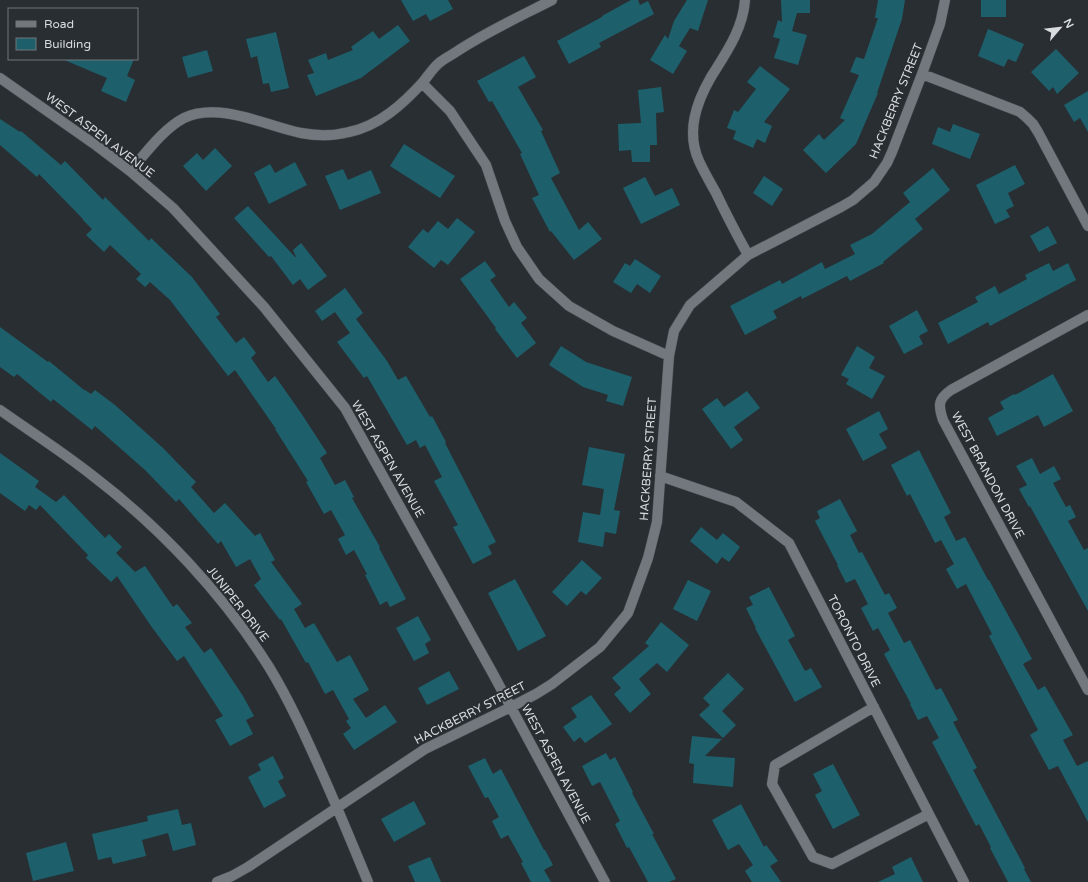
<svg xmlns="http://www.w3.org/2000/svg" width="1088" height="882" font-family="'Varela Round',sans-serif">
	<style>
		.building { fill: #1d606b }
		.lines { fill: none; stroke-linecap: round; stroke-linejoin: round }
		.street-casing { stroke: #454a4d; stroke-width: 11 }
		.street { stroke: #72787d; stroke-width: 10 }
		.labels { text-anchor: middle; stroke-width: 4; stroke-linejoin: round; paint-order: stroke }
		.street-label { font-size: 12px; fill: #d8dcde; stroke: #292e33 }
	</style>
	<rect width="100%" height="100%" fill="#292e33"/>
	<path class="building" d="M401,0H448L453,9L430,21L426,14L413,21Z
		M631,0H638L640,5L648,1L654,14L599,43L601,47L569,64L557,41L602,17V16Z
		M687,0H708L698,31L690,28L679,46L687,51L673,74L650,60L665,35L668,39L674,21Z
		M781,0H810V13H797L792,31L807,35L798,65L774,58L780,39L773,37L778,20L782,22Z
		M878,0H905L902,19L877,93H878L856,144L826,173L803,150L819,134L824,140L845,120L840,118L859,75L850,72L856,57L864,59L878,18H875Z
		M981,0H1006V17H981Z
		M398,25L410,41L361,78L316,96L307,75L314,73L308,60L326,53L328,60L353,50L351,47L373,31L379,39Z
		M988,29L1024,44L1016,62L1008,59L1004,67L978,56Z
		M276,32L289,88L271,92L269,83L263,84L257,56L251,58L246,39Z
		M1056,49L1079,73L1057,94L1053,87L1049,91L1031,72Z
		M207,50L213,71L188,78L182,57Z
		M524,56L536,77L518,87L543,130L541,131L560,173L551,178L579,230L588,222L602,239L574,260L551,231L550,232L532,198L539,195L520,154L522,153L492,101L489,102L477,81Z
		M62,59H134L127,76L135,80L126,102L101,91L107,78Z
		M760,66L790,89L764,122L772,126L765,143L757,139L753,148L733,139L736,131L727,128L734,110L738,112L756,89L747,82Z
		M661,87L664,112L656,113L657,145H650V162H632L631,150L619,151L618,124L641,123L638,90Z
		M1088,91V132L1080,118L1074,122L1064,105Z
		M0,119L20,132L21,131L61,165L65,161L103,200L105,197L149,241L151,238L192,277L220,314L216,317L236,343L244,337L256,353L251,358L268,382L275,376L301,413L327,453L320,458L335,485L345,480L354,497L352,498L380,547L379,548L406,599L390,607L387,601L380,605L365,575L367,574L354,550L346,555L338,539L345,535L331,510L324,514L306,482L308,481L275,429H276L235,370L228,376L170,300L150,282L145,287L136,279L141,274L110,245L104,252L86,235L92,229L83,220V219L39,174L37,177L0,145Z
		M953,124L980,134L970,159L932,144L938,127L950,132Z
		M404,144L455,176L440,198L390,166Z
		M215,148L232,166L206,191L183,166L197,153L203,160Z
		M295,162L307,185L269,204L254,173L270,164L275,173Z
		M1015,165L1025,184L1008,193L1014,206L1006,210L1010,217L995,224L976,185Z
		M933,168L950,190L915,219L923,229L883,262L884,263L850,281L847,276L802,299L801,296L773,311L777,318L745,335L730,306L780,280L782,284L822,262L825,269L855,254L850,245L872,234L910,202L903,193Z
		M343,169L348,180L371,170L381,193L340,210L325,176Z
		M764,176L783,189L772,206L753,193Z
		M645,177L655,196L672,188L680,205L641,224L623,188Z
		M248,206L295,257H296L293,250L301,243L327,276L308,290L300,279L293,285L271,256L269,257L234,218Z
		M457,218L475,232L448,265L441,260L434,268L408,247L423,229L428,233L438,221L448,229Z
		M1048,226L1057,243L1039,252L1030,236Z
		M635,259L661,276L650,293L637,284L631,293L613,282L625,263L630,266Z
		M485,261L496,276L490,280L509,307L514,302L527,318L521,323L536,343L517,358L495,329L496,328L460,279Z
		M1049,263L1053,271L1068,263L1076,280L990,326L988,322L948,344L938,323L978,302L975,297L995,286L999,294L1027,279L1025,275Z
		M345,288L363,313L356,319L387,361L398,380L406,376L430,417L432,416L446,442L445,443L496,542L488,546L492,554L473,564L453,527L458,525L434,481L442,477L425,445L420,448L416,440L407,445L367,376L364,378L337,342L350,333L335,312L322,321L315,311Z
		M917,310L928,331L919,336L923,344L904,354L889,326Z
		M0,327L48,362L49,361L84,390H85L91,394L95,390L115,405L163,448L196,482L191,487L214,513L225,503L255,536L260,533L275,560L271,562L302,604L294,609L305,628L314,623L337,662L350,655L369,690L353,699L366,718L385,705L397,722L354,750L343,734L351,728L346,721L349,719L333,690L325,694L308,662L306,663L281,619L280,620L254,585L261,579L250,559L236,567L221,541L218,544L179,499L176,502L145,470L95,426L92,430L53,399L51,402L17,374L14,377L0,367Z
		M561,346L586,362L632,377L623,406L606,401L608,395L583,387L549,365Z
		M857,346L875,357L869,368L885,376L872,399L846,384L849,379L841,375Z
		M1053,374L1073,411L1044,427L1038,415L997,436L988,418L1004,409L1000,402L1014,394L1015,395Z
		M747,391L760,408L734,427L743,440L731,449L702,409L717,398L724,407Z
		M879,411L888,429L879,434L887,448L863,461L846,429Z
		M589,447L625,454L614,510L620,511L616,534L605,532L603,547L578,542L583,512L600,515L604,489L582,485Z
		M919,450L951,513L944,517L956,541L965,537L988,580H989L1032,659L1023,664L1038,690L1045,686L1073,735L1063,740L1077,766L1088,761V822L1058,766L1049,770L1030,735L1038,730L989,636L992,634L966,584L957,589L946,569L954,564L941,540L935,543L910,494L907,496L891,465Z
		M0,453L39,481L35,487L56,502L64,495L105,538L109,534L122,547L116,553L135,572L145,566L173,607L177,604L192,623L185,627L204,653L211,648L243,696L254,716L246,720L253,734L230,746L215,720L223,716L184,656L177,661L151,626L117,576L111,582L86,558L88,555L40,505L36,510L29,505L25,511L0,493Z
		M1032,458L1040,474L1054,466L1061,479L1053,483L1066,507L1070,505L1076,517L1068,521L1084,550L1088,548V611L1030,506L1029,507L1019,489L1027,485L1016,466Z
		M840,499L857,531L850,535L859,553L862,552L885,595L889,593L897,608L888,613L904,643L910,640L936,690L941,688L958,720L953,722L977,768L973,770L1025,868L1024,869L1031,882H1008L990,848L991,847L979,824L976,826L932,742L939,738L927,716L918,720L910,704H911L884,654L890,650L878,628L873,631L861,608L868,604L855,579L846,583L837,565H838L815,521L820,518L817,511Z
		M701,527L717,540L723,533L740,547L729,562L722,557L717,564L690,541Z
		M582,560L602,578L586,595L581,591L567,606L552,592Z
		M515,579L546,636L518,651L488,593Z
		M688,580L711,591L697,621L673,609Z
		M769,587L795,636L788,640L805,671L811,668L822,687L795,702L755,628H756L746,608L753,605L749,597Z
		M418,616L431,640L425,644L429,653L414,661L396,628Z
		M661,622L689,645L667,672L657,663L639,679L651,694L630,713L614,694L621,688L612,678L649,646L645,643Z
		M449,671L459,689L427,705L418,688Z
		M728,673L744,689L722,711L736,725L723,738L699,715L710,705L703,698Z
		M591,695L612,724L585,743L580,737L574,742L563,727L577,717L571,708Z
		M692,736L722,739L705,756L735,758L733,787L693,783L694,764L689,763Z
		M606,753L610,760L615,757L633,792L632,793L654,834H652L676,879L669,882H648L629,847L627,848L615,824L620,821L600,782L592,786L582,766Z
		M273,756L284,778L278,781L286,796L264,808L248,777L261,770L258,764Z
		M485,758L493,774L501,769L544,850H545L553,865L544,870L551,882H531L521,863L523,862L508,835L501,839L492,821L499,817L488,797L485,798L468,766Z
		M833,764L860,815L833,829L815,795L822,791L813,774Z
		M414,801L426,824L394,842L381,819Z
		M741,804L764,847L766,845L778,861L770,866L781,882H752L745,871L753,865L739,844L728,850L712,820Z
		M178,809L182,825L191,823L196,845L173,851L168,833L142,840L146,856L113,864L111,857L98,860L92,834L148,821L147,816Z
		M66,842L74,871L33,881L26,853Z
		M430,857L441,882H415L408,866Z
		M911,857L923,882H878L895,874L892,867Z"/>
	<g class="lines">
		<g class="street-casing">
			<path id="street" d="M745,0C743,29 726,53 711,77C696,103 686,132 699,161C704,172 710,182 716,193C726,214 737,235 748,255
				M922,74L1020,112L1027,118L1033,124L1038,132L1088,226
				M0,78L97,146L130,171L173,208L264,307L345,408L492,672L605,882
				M422,83L450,111L486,165L505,221L517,247L539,279L569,306L613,331L669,356
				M130,171C146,153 163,129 184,118C219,101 266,126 301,133C317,136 334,136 349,132C379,126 403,104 423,82C428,76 433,68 439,63C445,58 452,55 459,50C488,31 521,16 552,0
				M1088,315L951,390C938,399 938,405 943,420L1088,690
				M0,410C31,432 63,452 93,476C161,528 223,594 269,667C291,703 308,742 325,780C340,814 354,848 368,882
				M660,476L736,502L789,543L964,882
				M874,707L775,765L772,784L813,857L832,864L929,814
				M217,882L232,876L248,867L425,749L511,707L536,694L552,684L600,647L628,613L648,558L657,522L669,356L674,331L690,305L748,255L841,207L853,200L874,182L887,163L892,152L922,74L940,24L945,0"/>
		</g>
		<use href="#street" class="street"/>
	</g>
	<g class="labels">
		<g class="street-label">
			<text transform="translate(896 101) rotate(-68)" y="4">HACKBERRY STREET</text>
			<text transform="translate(100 135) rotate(37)" y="4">WEST ASPEN AVENUE</text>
			<text transform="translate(388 459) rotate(60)" y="4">WEST ASPEN AVENUE</text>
			<text transform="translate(648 459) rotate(-86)" y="4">HACKBERRY STREET</text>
			<text transform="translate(988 475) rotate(62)" y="4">WEST BRANDON DRIVE</text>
			<text transform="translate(238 604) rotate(52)" y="4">JUNIPER DRIVE</text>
			<text transform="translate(854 641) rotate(63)" y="4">TORONTO DRIVE</text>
			<text transform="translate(470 713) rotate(-27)" y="4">HACKBERRY STREET</text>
			<text transform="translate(556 764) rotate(62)" y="4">WEST ASPEN AVENUE</text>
		</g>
	</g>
	<rect x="8" y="8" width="130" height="52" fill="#292e33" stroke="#6f7477"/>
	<rect x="16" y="21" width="20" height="6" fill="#72787d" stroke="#6f7477"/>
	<text x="44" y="28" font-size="12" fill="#d8dcde">Road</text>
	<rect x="16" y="38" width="20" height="12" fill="#1d606b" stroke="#6f7477"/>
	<text x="44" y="48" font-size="12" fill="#d8dcde">Building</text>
	<g transform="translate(1060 28) rotate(62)" stroke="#292e33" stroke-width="3" paint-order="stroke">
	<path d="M0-3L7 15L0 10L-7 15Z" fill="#d8dcde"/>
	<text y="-6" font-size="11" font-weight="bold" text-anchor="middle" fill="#d8dcde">N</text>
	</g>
</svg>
